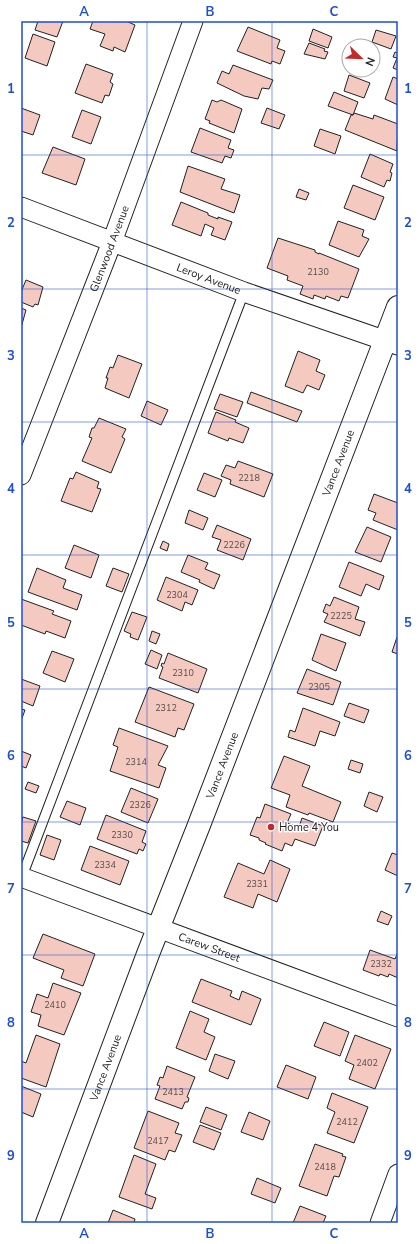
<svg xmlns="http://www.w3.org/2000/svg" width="419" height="1244" font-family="'Nunito Sans',sans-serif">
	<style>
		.building { fill: #f3c9c0; stroke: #222 }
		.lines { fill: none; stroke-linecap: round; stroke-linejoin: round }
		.lane-casing { stroke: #222; stroke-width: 11 }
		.street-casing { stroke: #222; stroke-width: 21 }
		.secondary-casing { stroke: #222; stroke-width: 24 }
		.lane { stroke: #fff; stroke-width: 9 }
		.street { stroke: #fff; stroke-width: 19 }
		.secondary { stroke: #fff; stroke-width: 22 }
		.grid { fill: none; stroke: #1d4ed8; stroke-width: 1; stroke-opacity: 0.55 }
		.poi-dot { fill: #c62828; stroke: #fff; stroke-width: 1.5 }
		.labels { text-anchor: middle; stroke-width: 3; stroke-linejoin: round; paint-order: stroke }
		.number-label { font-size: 9px; fill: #564c4a }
		.street-label { font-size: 11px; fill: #222; stroke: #fff }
		.poi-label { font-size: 11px; fill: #222; stroke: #fff; text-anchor: start }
		.neatline { fill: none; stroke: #1d4ed8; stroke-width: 1.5 }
		.grid-label { font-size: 13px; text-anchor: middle; font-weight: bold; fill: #1d4ed8 }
	</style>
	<rect width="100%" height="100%" fill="#fff"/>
	<path class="building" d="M38,21H63L57,37L35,30Z
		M93,21H126L135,25L125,52L114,47L113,51L100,46L105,34L90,29Z
		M248,27L280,40L277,48L285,51L280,64L272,61L271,64L237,51Z
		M313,29L332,37L328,48L309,41Z
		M376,30L396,36L391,49L372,42Z
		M33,34L55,42L47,66L25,58Z
		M309,43L325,49L324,51L328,52L325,59L304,54Z
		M395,52L398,53V70L393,68L397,58L393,57Z
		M86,64L113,74L110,82L113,84L109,96L105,95L102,103L75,93Z
		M233,65L273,80L269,89L262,88L258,99L244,96L217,83L222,71L229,74Z
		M349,75L370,83L364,98L344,91Z
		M393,77L398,79V105L385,99Z
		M334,92L358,102L353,115L328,106Z
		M212,100L217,102L221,100L242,109L234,133L209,123L210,121L205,119Z
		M21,108L40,115L33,135L21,131Z
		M267,108L285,115L279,129L261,123Z
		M82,110L101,117L91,144L72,137Z
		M354,113L373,119L374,115L398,124L397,151L345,130L351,115H353Z
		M200,128L231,140L228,148L234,150L231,158L225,156L222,163L191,152Z
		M320,129L341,136L335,154L314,146Z
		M53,147L85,159L76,185L42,173Z
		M370,154L393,164L390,172L392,173L390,181L387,180L384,187L361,177Z
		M188,166L225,179L221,189L240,195L234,213L180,192Z
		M353,185L384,197L375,220L344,208Z
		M299,189L309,193L306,200L296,197Z
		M181,202L208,213V215L218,219V217L232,222L225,240L211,235L214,228L205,224L201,236L172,225Z
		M338,221L364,230L362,236L369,239L359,257L329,245Z
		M278,238L315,250V252L319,254V253L359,269L348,298L341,296L339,301L326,296L325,299L314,295L313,299L300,294L303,286L287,280L288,276L267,268Z
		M26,280L43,287L38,305L35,304L33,307L21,302V292Z
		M21,308L26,310L21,328Z
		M298,351L320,360L316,371L325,375L319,390L307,385L303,393L285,386Z
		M118,355L142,364L129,398L105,388L108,378H106L110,367L113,368Z
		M251,392L302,411L297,422L247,403Z
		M220,394L243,402L237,417L214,409Z
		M147,401L168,410L161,425L141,416Z
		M216,412L236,420L235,422L249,428L243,443L229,438L228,441L208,433Z
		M99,418L126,429L122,437L125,439L111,473L82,461L92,438L89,437L92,428H94Z
		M238,461L273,474L264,497L230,484L231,480L221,476L226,465L235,468Z
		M76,472L99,482L97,488L101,489L92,512L61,501L70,478L73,479Z
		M204,473L222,480L215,497L197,490Z
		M374,494L398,503V530L373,520L376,513L368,510Z
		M189,510L208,518L203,530L185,523Z
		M217,525L251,539L243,560L217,550L221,540L212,537Z
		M367,527L391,537L381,562L355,552Z
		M163,541L169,544L167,551L160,548Z
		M74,545L99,555L91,578L65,568Z
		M188,555L208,563L205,569L220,575L214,589L199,582L200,580L181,572Z
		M349,562L384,576L379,590L366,584L361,596L339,587Z
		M37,568L66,580L63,588L82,595L77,610L28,592Z
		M113,568L129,574L122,592L106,586Z
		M166,577L198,590L192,605L185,602L182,611L157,600Z
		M334,597L359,607L355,619L365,622L360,636L324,622L328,614L323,612L326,604L330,606Z
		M21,599L54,611L52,614L71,621L65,638L46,631L45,634L21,625Z
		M132,612L147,617L138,640L130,637L131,634L124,631Z
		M152,631L160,634L156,644L149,641Z
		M321,634L346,643L336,671L312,660Z
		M397,637L398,638V654L392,652Z
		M151,650L162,655L157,669L145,664Z
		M52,651L74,659L65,682L43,673Z
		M168,653L207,669L198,693L159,678L163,667L161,666L162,663L164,664Z
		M307,669L341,682L333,705L297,693Z
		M21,679L40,686L33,706L21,701Z
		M149,687L194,704L184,730L178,728L175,737L135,722Z
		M349,703L369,710L364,723L344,716Z
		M303,708L340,722L335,736L320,731L315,746L288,737L290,730L295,732Z
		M21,709L25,710L21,721Z
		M119,728L168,746L158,765L166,768L159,788L110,771L118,747L113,745Z
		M21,751L31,755L26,768L21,766Z
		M284,756L310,766L302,786L341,802L333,822L309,813L308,815L286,807L290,795L271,788Z
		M351,760L363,764L360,773L348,769Z
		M28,782L39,786L36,793L25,789Z
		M131,788L158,799L148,823L121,812Z
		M369,792L383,797L377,812L364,806Z
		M67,801L86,808L80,825L60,817Z
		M265,804L291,814L287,823L299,827L302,818L323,826L315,846L295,839L292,846L285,843L282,851L265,844L266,843L259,840V838L250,835L257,817L260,818Z
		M106,815L146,831L142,842L146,844L143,851L139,849L137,854L97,839Z
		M23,817L36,821L28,843L21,841V823Z
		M47,835L61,840L54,860L40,855Z
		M90,846L129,861L120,885L81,870Z
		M392,853L398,855V876L385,870Z
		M270,860L290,869L277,902L258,894L253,908L224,897L238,863L264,874Z
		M381,911L392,916L388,925L377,921Z
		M43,934L95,954L83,986L61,978L64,970L33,958Z
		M370,950L395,959L398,952V978L389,974L388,977L380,974L379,976L363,970Z
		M201,979L232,991L230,996L239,1000L242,991L261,999L251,1025L192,1002Z
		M53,983L81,993L64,1035L38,1026L41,1015L31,1012L37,994L48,998Z
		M190,1011L209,1019L204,1032L215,1037L206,1060L176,1048Z
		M324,1022L349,1032L340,1056L314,1046Z
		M36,1035L60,1044L46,1087L21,1078V1061L26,1063Z
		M355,1035L391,1049L375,1089L349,1079L354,1065L345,1061Z
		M215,1054L235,1061L228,1079L209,1071Z
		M286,1065L316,1077L308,1099L277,1087Z
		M167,1066L195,1077L187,1097L189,1098L188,1102H185L182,1109L155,1099L160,1086L157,1085L160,1077L163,1078Z
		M21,1086L41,1094L33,1117L21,1112Z
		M332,1093L368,1107L354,1143L327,1133L335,1112L327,1108Z
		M206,1107L227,1115L221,1130L200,1122Z
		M148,1111L179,1123L175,1133L182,1135L175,1152L169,1150L165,1160L134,1148Z
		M249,1112L270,1121L263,1140L241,1132Z
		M200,1125L221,1133L214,1150L193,1142Z
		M315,1144L343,1154L342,1156L346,1157L339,1177L334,1176L327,1196L299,1186Z
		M134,1155L156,1164L145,1194L156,1198L152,1209L119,1197Z
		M257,1178L281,1188L275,1203L251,1194Z
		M300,1206L326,1216L323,1223H293Z
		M113,1210L135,1219L134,1223H108Z"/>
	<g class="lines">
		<g class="lane-casing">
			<path id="lane" d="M21,879L244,292"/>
		</g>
		<g class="street-casing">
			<g id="street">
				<path id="s1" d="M21,207L244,292L398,345"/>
				<path id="s2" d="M21,475L112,242L193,21"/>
				<path id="s3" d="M21,877L398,1017"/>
				<path d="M380,1223L398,1174"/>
			</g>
		</g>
		<g class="secondary-casing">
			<g id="secondary">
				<path id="s4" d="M47,1223L148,954L199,825L398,307"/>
			</g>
		</g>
		<use href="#lane" class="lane"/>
		<use href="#street" class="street"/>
		<use href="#secondary" class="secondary"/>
	</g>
	<path class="grid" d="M147,21V1223M272,21V1223M21,155H398M21,289H398M21,422H398M21,555H398M21,689H398M21,822H398M21,955H398M21,1089H398"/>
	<circle class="poi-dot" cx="271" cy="827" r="4"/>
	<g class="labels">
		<g class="number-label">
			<text x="318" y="275">2130</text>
			<text x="249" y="481">2218</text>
			<text x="234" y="548">2226</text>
			<text x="177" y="598">2304</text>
			<text x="341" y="619">2225</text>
			<text x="183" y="676">2310</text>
			<text x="319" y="690">2305</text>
			<text x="166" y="711">2312</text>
			<text x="136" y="765">2314</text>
			<text x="140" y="808">2326</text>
			<text x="122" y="838">2330</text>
			<text x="105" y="868">2334</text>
			<text x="257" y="887">2331</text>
			<text x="381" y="967">2332</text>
			<text x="55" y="1008">2410</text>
			<text x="367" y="1066">2402</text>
			<text x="173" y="1095">2413</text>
			<text x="347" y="1125">2412</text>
			<text x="158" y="1144">2417</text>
			<text x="325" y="1170">2418</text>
		</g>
		<g class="street-label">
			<text dy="4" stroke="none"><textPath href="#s2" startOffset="243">Glenwood Avenue</textPath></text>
			<text dy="4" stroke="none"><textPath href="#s1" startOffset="201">Leroy Avenue</textPath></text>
			<text dy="4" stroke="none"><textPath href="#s4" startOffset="814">Vance Avenue</textPath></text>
			<text dy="4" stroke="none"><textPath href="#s4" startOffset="490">Vance Avenue</textPath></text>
			<text dy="4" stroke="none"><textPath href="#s3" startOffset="201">Carew Street</textPath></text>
			<text dy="4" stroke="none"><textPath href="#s4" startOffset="166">Vance Avenue</textPath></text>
		</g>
		<g class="poi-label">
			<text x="279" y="831">Home 4 You</text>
		</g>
	</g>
	<rect width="419" height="1244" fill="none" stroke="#ffffff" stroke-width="44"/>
	<g transform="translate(361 58) rotate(113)"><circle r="19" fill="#ffffff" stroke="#a7a7a7"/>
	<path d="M0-3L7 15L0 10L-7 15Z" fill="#c62828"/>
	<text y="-6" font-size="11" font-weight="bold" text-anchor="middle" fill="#222222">N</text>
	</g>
	<rect x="22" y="22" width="375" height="1200" class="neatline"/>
	<g class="grid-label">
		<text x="84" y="16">A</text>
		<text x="210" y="16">B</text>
		<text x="334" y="16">C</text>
		<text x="11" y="93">1</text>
		<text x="408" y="93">1</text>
		<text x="11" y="227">2</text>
		<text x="408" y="227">2</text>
		<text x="11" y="360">3</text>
		<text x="408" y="360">3</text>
		<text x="11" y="493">4</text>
		<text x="408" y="493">4</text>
		<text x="11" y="627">5</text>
		<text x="408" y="627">5</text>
		<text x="11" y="760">6</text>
		<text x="408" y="760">6</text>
		<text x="11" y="893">7</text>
		<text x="408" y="893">7</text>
		<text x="11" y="1027">8</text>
		<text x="408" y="1027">8</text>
		<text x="11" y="1160">9</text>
		<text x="408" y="1160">9</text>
		<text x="84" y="1238">A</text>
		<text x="210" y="1238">B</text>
		<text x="334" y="1238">C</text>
	</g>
</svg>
